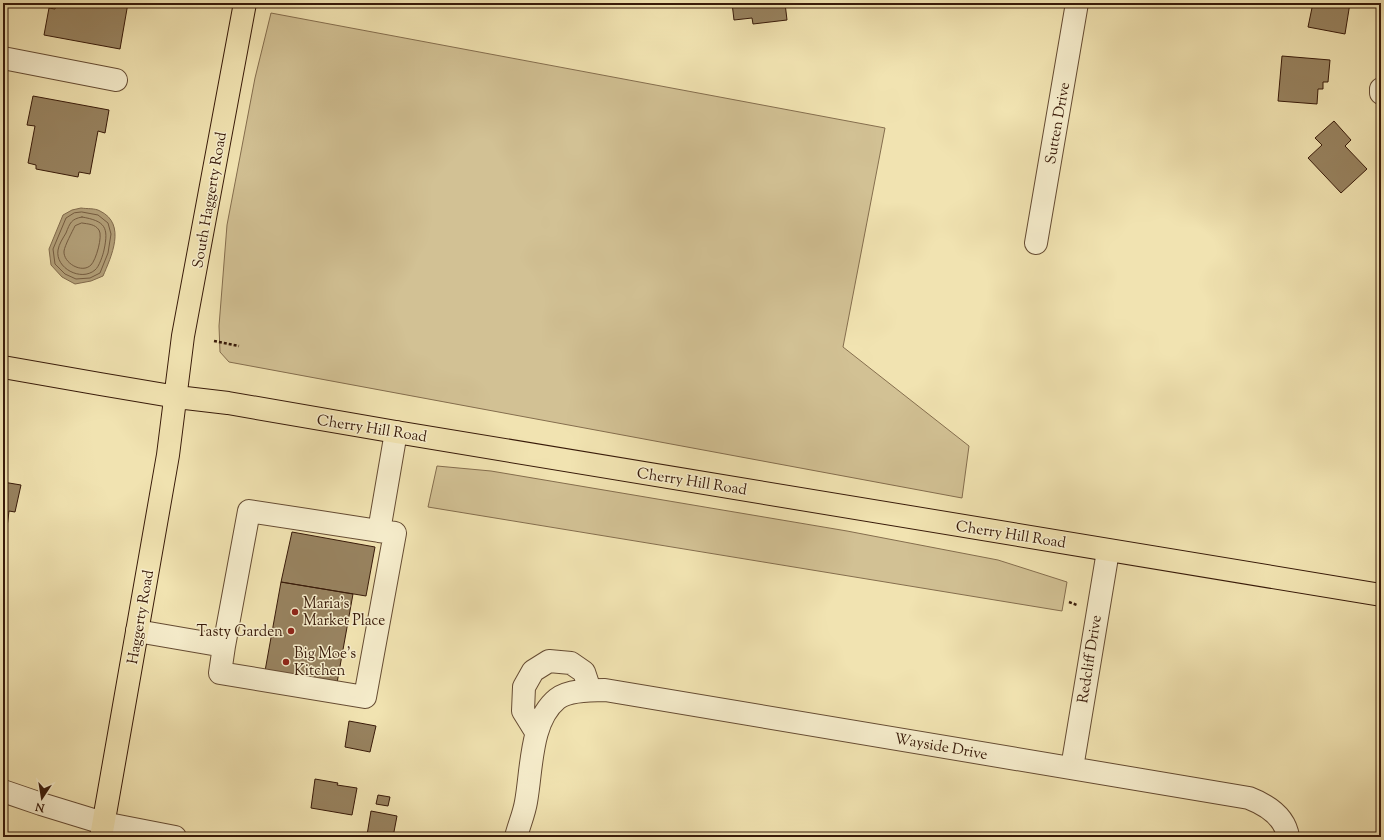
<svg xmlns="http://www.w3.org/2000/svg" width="1384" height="840" font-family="'Sorts Mill Goudy',serif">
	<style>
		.green { fill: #d2c194; stroke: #856e4e }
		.water { fill: #b29f78; stroke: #816a4c }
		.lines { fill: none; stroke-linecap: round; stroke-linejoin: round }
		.shore { stroke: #755c40; stroke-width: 1 }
		.building { fill: #988360; stroke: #381a09 }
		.minor-casing { stroke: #664c33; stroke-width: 24 }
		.major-casing { stroke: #381a09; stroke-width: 24 }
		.path { stroke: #381a09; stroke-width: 2.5; stroke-dasharray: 3 2; stroke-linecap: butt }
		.minor { stroke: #f6edcc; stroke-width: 22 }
		.major { stroke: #f1e3b1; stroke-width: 22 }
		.poi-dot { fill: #8f2418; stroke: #f6edcc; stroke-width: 1.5 }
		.labels { text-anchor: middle; stroke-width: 3; stroke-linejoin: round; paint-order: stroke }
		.street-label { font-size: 15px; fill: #381a09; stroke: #f6edcc }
		.poi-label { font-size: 15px; fill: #381a09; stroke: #f6edcc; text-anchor: start }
	</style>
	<rect width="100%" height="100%" fill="#f1e3b1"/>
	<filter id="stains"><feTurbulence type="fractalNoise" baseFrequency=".005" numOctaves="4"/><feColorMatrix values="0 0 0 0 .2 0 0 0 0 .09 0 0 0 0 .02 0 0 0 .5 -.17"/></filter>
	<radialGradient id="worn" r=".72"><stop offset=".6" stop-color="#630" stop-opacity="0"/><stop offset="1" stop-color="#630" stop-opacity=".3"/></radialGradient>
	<path class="green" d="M271,13L885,128L843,347L969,446L962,498L229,362L220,352L219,326L227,225L255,78Z
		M437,466L491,471L847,531L998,560L1067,582L1062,611L428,507Z"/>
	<path class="water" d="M81,208C87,209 95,208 100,211C127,224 111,257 103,276L91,281L75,284L62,277L51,265L49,249L63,215L72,210Z"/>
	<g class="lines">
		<path class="shore" d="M82,212L98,215L108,223L111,234L108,253L100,273L90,278L76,279L65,274L55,264L53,249L66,218L74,213Z
			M82,217C105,221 109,227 104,250C103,255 99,267 95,270C81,282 55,268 58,250C59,244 63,238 66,233C70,223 71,219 82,217Z
			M82,223C88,224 95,224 99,230C103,236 96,260 91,265C82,274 63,263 64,251C65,245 72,232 75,226Z"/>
	</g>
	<path class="building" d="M56,3H128L120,49L44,35L49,8L55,9Z
		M732,3H785L787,20L753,24L752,18L734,20Z
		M1313,3H1350L1345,34L1308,27Z
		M1282,56L1330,60L1328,82H1323V89H1318L1317,104L1278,101Z
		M33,96L109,110L105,133L98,131L90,174L79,172L78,177L36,169V165L28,163L35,126L27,125Z
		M1334,121L1351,140L1345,146L1367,169L1341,193L1308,158L1322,145L1315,138Z
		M3,482L21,485L15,512L9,511L6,536H3Z
		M292,532L375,547L366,596L281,582Z
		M281,582L353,594L337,683L265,671Z
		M349,721L376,726L370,752L345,747Z
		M315,779L338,783L337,785L357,788L352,815L311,808Z
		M378,795L390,797L388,806L376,804Z
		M371,811L397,816L393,837L367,835Z"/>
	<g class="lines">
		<g class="minor-casing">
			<path id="minor" d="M3,58L116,80
				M1381,89V93
				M1036,243L1077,3
				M137,631L224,646L249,511L379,531L396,432
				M224,646L220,673L365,697L395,533L379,531
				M536,732L523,711L524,687L533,671L549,661L571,663L584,672L590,690
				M1072,768L1108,551
				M3,791L41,804L103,823L175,837
				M516,837C519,825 524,814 526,802C532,769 530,721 557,699C568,690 591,690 605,690L1249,798C1267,805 1285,816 1288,837"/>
		</g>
		<g class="major-casing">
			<path id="major" d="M3,367L100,384L177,397L228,403L396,432L1381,595
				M101,837L168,455L183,336L245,3"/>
		</g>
		<path class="path" d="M214,341L239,346
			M1069,602L1077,605"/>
		<use href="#minor" class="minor"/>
		<use href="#major" class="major"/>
	</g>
	<g class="poi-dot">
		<circle cx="295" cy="612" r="4"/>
		<circle cx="291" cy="631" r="4"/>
		<circle cx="286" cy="662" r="4"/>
	</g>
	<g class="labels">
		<g class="street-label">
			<text transform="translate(1057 123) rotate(-80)" y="5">Sutten Drive</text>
			<text transform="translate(209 200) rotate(-80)" y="5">South Haggerty Road</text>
			<text transform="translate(372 428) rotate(9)" y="5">Cherry Hill Road</text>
			<text transform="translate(692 481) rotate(9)" y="5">Cherry Hill Road</text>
			<text transform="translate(1011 534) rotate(9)" y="5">Cherry Hill Road</text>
			<text transform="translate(140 617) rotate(-80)" y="5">Haggerty Road</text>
			<text transform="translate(1089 659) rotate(-81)" y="5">Redcliff Drive</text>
			<text transform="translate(941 746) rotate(10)" y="5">Wayside Drive</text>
		</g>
		<g class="poi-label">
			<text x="303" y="608">Maria's<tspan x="303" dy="17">Market Place</tspan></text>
			<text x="283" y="636" text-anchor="end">Tasty Garden</text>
			<text x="294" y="658">Big Moe's<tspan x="294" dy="17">Kitchen</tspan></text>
		</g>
	</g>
	<rect width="1384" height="840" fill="none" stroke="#f1e3b1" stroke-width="16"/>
	<rect x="4" y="4" width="1376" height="832" fill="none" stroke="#381a09" stroke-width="2"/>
	<rect x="8" y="8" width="1368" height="824" fill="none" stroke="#381a09"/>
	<g transform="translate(42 798) rotate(192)" stroke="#f6edcc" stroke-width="3" paint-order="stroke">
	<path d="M0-3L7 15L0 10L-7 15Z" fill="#381a09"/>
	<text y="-6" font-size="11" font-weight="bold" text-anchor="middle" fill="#381a09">N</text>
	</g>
	<rect width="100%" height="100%" filter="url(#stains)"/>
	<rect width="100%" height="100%" fill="url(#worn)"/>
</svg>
